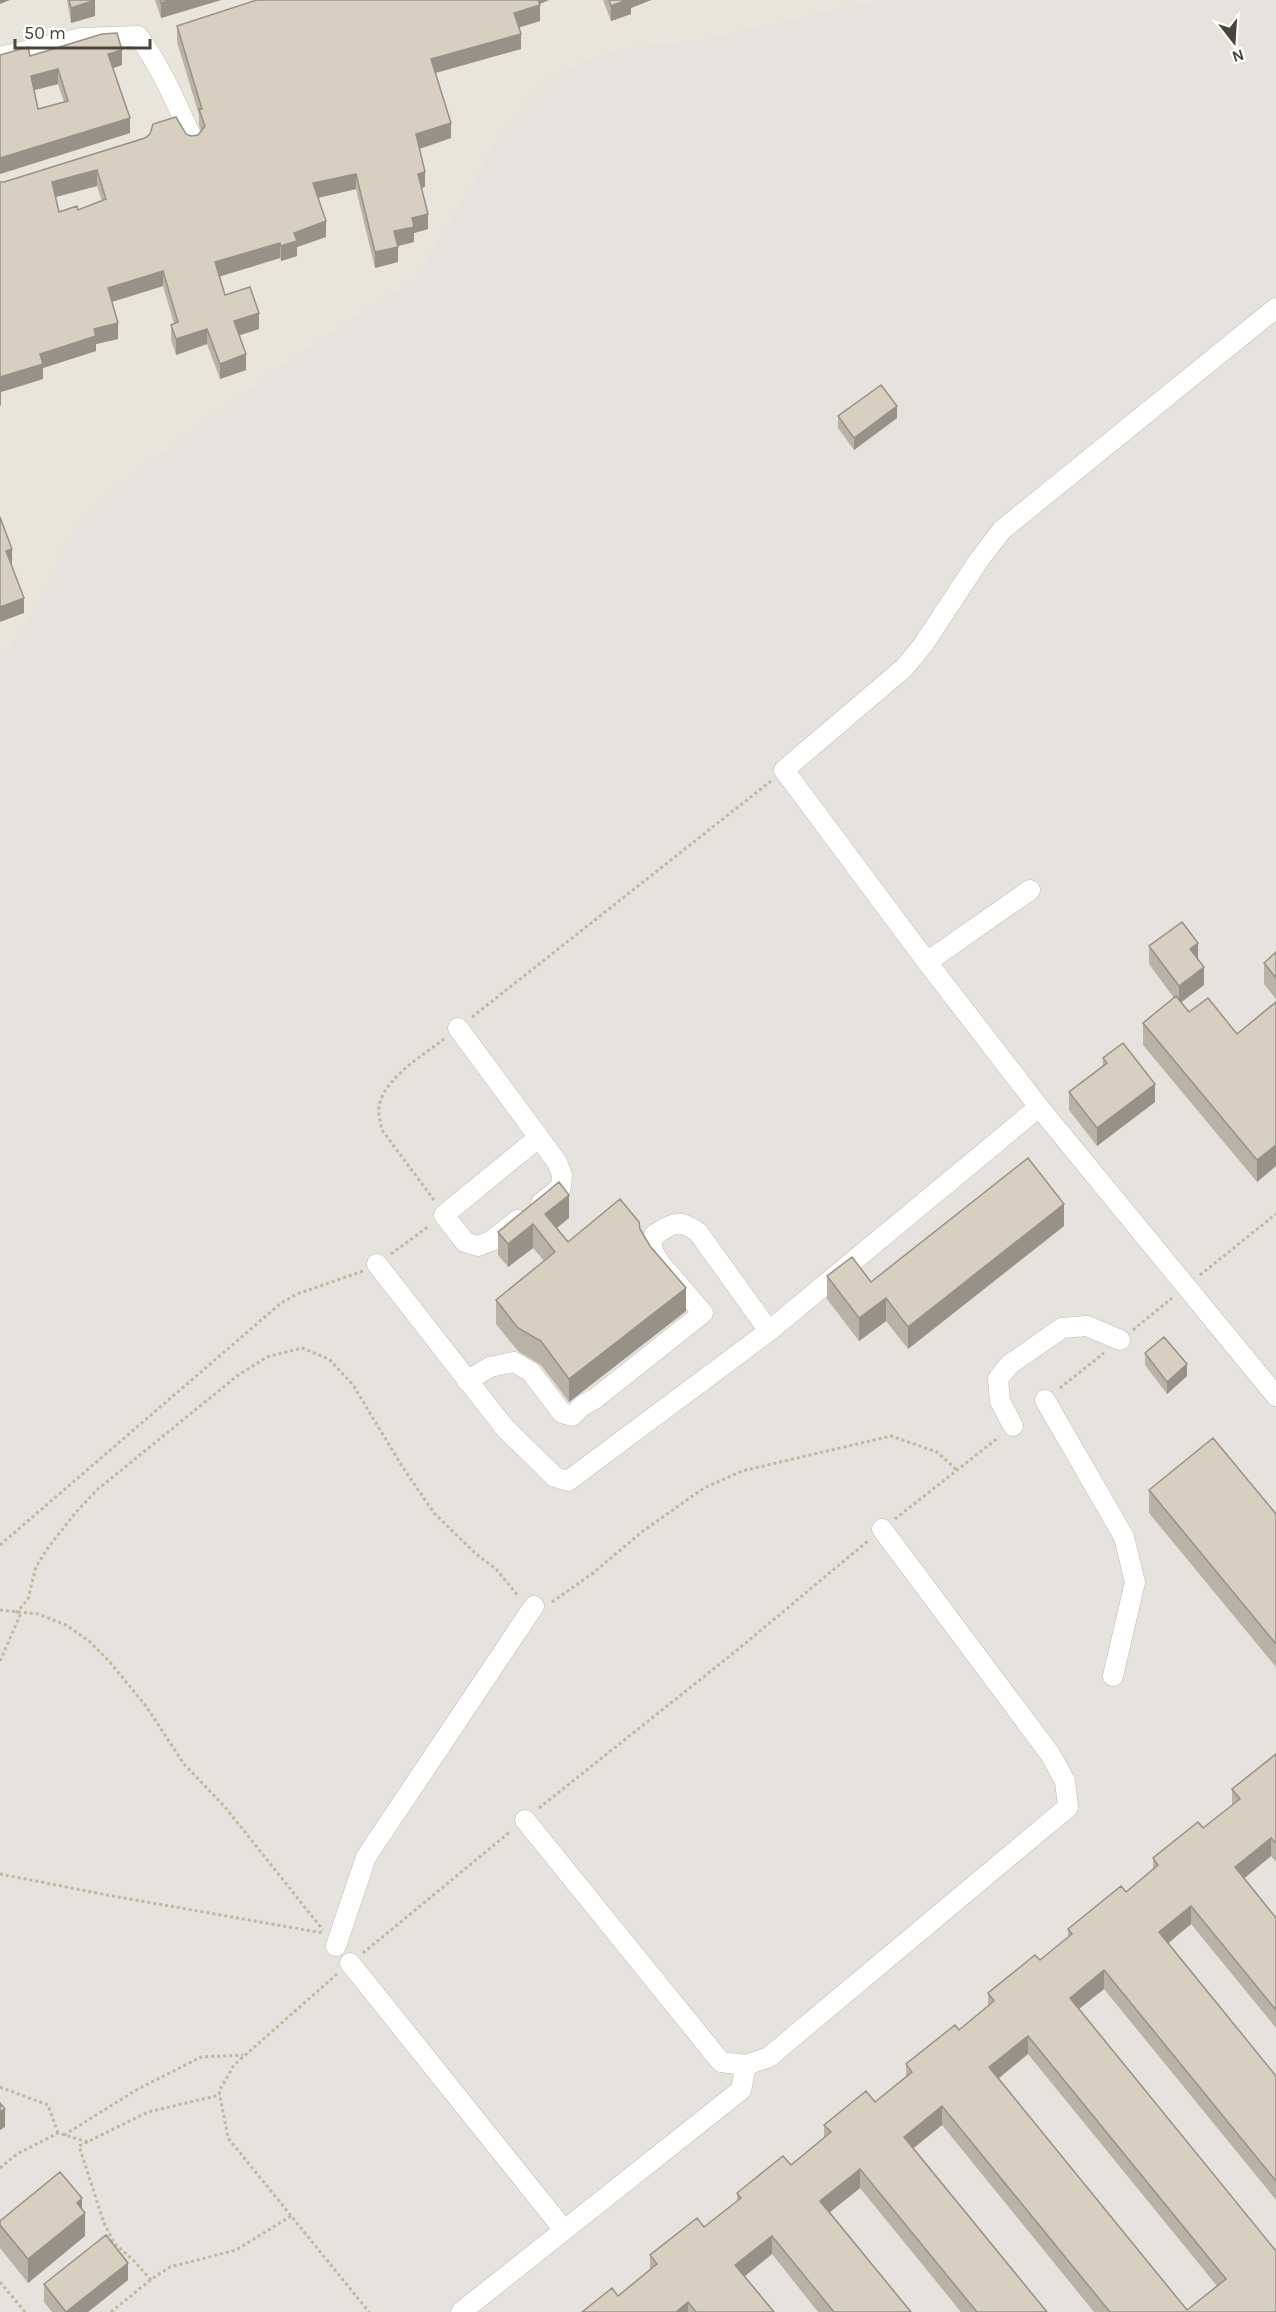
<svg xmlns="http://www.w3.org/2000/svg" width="1276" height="2312" font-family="Karla,sans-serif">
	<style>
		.residential { fill: #eae5da }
		.industrial { fill: #e6e2dd }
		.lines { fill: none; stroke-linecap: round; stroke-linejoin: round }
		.minor-casing { stroke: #c2bbae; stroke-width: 21 }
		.path { stroke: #c4b79f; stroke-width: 3; stroke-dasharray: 3 3; stroke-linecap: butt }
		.minor { stroke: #fff; stroke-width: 20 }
		.wall { fill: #bab2a6; fill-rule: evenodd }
		.shaded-wall { fill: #979187 }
		.building { fill: #d8cfc1; stroke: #979187; stroke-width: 1.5; fill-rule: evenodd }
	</style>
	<rect width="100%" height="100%" fill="#f6f3ec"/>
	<path class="residential" d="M0,0H873L703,39L621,48L503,130L417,277L298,353L141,468L39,603L0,659Z"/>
	<path class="industrial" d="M873,0H1276V2312H0V659L39,603L75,529L141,468L298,353L417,277L503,130L555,74L621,48L703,39Z"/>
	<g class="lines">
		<g class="minor-casing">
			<path id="minor" d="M0,57L81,38L138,36C162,68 176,103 193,140
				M1276,308L1002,530L979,560L923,645L904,668L784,770L927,962L1039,1107L1276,1396
				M927,962L1030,890
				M458,1028L557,1162L562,1175L561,1187L541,1203
				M518,1220L491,1241L478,1246L465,1242L444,1215L538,1138
				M377,1264L505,1428L555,1477L568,1481L769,1331L1039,1107
				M467,1381L490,1367L514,1362L531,1372L562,1413L572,1416L582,1406L596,1398L703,1313L659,1262L651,1247L654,1235C673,1224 677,1218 698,1232L769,1331
				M1045,1400L1124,1537L1135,1582L1113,1676
				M1013,1426L1000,1401L998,1379L1009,1365L1062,1328L1087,1326L1120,1340
				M525,1820L721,2062L746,2065L769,2057L1068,1807L1065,1781L1050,1754L882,1529
				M336,1946L366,1857L534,1606
				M350,1963L564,2230
				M461,2312L741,2090L746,2065"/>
		</g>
		<path class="path" d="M472,1017L771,781
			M434,1200L382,1130C380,1121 377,1111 380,1102C389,1075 422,1056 444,1039
			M391,1254L429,1226
			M1200,1275L1276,1214
			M1133,1330L1172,1298
			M1060,1388L1104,1353
			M895,1519L999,1437
			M0,1545L281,1303L297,1294L363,1271
			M552,1602L593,1573L643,1531L704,1488L742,1471L891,1436L937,1452L957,1470
			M0,1610L38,1614L66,1625L89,1641L108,1660L146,1706L184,1764L225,1807L323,1930
			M16,1613L28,1599L36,1567L47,1549L76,1512L98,1489L237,1376L267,1357L302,1348L329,1359L353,1385L402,1466L434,1513L476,1554L496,1569L519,1597
			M0,1661L21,1613
			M539,1808L736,1651L869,1540
			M0,1874L107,1895L323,1933
			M363,1953L511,1831
			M337,1974L234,2065L219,2091L228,2138L369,2312
			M0,2087L48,2105L58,2133
			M64,2135L138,2089L201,2057L243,2055
			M0,2168L17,2154L58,2133L88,2142
			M151,2280L134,2261L114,2243L104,2223L79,2146L148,2112L220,2095
			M0,2282L25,2312
			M111,2312L153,2278L170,2267L236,2250L291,2216"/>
		<use href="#minor" class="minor"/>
	</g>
	<path class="wall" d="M67,0H95V16L71,23Z
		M155,0H221L161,18Z
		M256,0H549L539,4L540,21L519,27L521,49L436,73L451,138L419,149L425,187L422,188L428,229L414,233V242L398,246V262L375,268L356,189L318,198L326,237L297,247V256L281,261L280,258L220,276L225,295L259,329L239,335L246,370L220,379L207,344L176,355L171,340V325L174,324L163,286L112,302L118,339L96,344V351L43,368V379L1,392V405L0,406L4,182L186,134L191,136L198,135L201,131L199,125V115L177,42V26ZM97,186L102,201L78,210L59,212L55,197Z
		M603,0H651L631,8V14L611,21Z
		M30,56L122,65L113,68L130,133L0,174ZM58,84L64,102L38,109L34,90Z
		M838,416L897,418L854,450L838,428Z
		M1149,946L1198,959L1204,985L1181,1002L1189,1012L1237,1034L1276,1002V1166L1257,1182L1143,1045V1023L1174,998L1149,964Z
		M1276,952V999L1264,984V963Z
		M1103,1058L1155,1102L1097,1146L1069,1110V1092L1103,1066Z
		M559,1182L569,1218L557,1228L568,1242L640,1229L686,1311L569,1402L541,1365L518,1351L496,1324V1300L544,1261L533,1248L508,1267L498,1255V1232Z
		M1064,1226L908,1349L886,1321L859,1341L827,1299V1276L871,1282Z
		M1145,1353L1187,1376L1167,1394L1145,1365Z
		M1149,1490L1276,1514V1667L1149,1513Z
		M1276,1754V1862L1271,1856L1244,1878L1276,1918V2028L1191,1924L1168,1943L1276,2076V2200L1104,1989L1079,2009L1276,2312H1094L942,2125L913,2148L1047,2312H961L860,2188L830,2212L911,2312H818L772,2254L745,2276L774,2312H582L618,2296L650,2269V2255L704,2227L737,2201V2193L791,2165L824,2138V2125L875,2102L906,2077V2064L959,2030L988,2006V1993L1040,1960L1068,1938V1929L1126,1892L1153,1870V1858L1203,1828L1232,1805V1789ZM1028,2054L1217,2286L1187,2310L999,2078Z
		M82,2210L85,2236L28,2283L0,2248V2221Z
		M128,2280L88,2312H52L44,2302V2284Z"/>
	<path class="shaded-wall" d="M0,0H10L0,4Z
		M95,0V16L71,23V8Z
		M171,0H221L161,18V3Z
		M535,0H549L535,6Z
		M627,0H651L631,8V14L611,21V6Z
		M540,5V21L514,29V13Z
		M521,34V49L431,74V59Z
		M122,50V65L108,70V54Z
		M58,69V84L31,91V76Z
		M130,118V133L0,174V158Z
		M451,123V138L416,150V134Z
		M97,170V186L52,198V182Z
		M425,172V187L418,189V174Z
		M356,174V189L313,199V183Z
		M428,214V229L414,233V242L394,247V231L412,218Z
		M326,221V237L297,247V256L281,261V246L294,233Z
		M280,243V258L215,278V262Z
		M398,247V262L375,268V252Z
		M163,271V286L108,303V288Z
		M259,313V329L234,337V321Z
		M118,323V339L96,344V351L43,368V379L1,392V405L0,406V377L40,354L94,329Z
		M207,329V344L176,355V339Z
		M246,354V370L220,379V364Z
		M897,406V418L854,450V438Z
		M12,549V564L6,566V551Z
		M24,598V613L0,622V607Z
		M1198,943V961L1190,949Z
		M1204,967V985L1179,1004V986Z
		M1155,1084V1102L1097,1146V1128Z
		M1276,1145V1166L1257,1182V1160Z
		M569,1195V1218L545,1237V1214Z
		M1064,1204V1226L908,1349V1327Z
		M533,1224V1248L508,1267V1244Z
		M686,1288V1311L569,1402V1379Z
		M886,1298V1321L859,1341V1318Z
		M1187,1364V1376L1167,1394V1382Z
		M1271,1838V1856L1235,1886V1867Z
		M1191,1906V1924L1159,1951V1932Z
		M1104,1970V1989L1070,2016V1998Z
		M1028,2036V2054L989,2086V2067Z
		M942,2106V2125L904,2156V2137Z
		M5,2109V2127L0,2130V2112Z
		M860,2169V2188L820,2220V2201Z
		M82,2198V2214L85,2213V2236L28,2283V2259L77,2203Z
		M772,2236V2254L735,2284V2265Z
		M128,2263V2280L88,2312H66Z
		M688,2302V2312H676Z"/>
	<path class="building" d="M69,0H95L71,8Z
		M160,0H171L161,3Z
		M257,0H538L540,5L514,13L521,34L431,59L451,123L416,134L425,172L418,174L428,214L412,218L414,227L394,231L398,247L375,252L356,174L313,183L326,221L294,233L297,241L281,246L280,243L215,262L225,295L250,287L259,313L234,321L246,354L220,364L207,329L176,339L171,325L178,322L163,271L108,288L118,323L94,329L96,336L40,354L43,364L0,377V182H4L145,138L150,134L153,124L176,117L186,134L191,136L198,135L205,126L199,109H202L177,26ZM97,170L106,199L78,210L77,206L59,212L52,182Z
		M609,0H627L611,6Z
		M117,33L122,50L108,54L130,118L0,158V55L28,47L30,56L102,34ZM58,69L68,101L38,109L31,76Z
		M881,385L897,406L854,438L838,416Z
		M0,517L12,549L6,551L24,598L0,607Z
		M1182,922L1198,943L1190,949L1204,967L1179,986L1149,946Z
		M1276,952V978L1264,963Z
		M1176,996L1189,1012L1208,998L1237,1034L1276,1002V1145L1257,1160L1143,1023Z
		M1123,1043L1155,1084L1097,1128L1069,1092L1107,1063L1103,1058Z
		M1028,1158L1064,1204L908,1327L886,1298L859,1318L827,1276L852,1257L871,1282Z
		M559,1182L569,1195L545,1214L568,1242L620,1199L639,1222L640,1229L650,1246L686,1288L569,1379L541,1341L518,1328L496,1300L555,1252L533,1224L508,1244L498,1232Z
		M1164,1337L1187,1364L1167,1382L1145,1353Z
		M1213,1438L1276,1514V1644L1149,1490Z
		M1276,1754V1843L1271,1838L1235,1867L1276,1918V2010L1191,1906L1159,1932L1276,2076V2181L1104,1970L1070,1998L1276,2251V2312H1110L942,2106L904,2137L1047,2312H977L860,2169L820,2201L911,2312H834L772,2236L735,2265L774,2312H696L688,2302L676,2312H582L612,2288L618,2296L657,2264L650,2255L697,2218L704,2227L741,2198L737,2193L783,2156L791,2165L831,2132L824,2125L866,2091L875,2102L912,2072L906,2064L955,2025L959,2030L994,2001L988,1993L1035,1955L1040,1960L1072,1934L1068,1929L1121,1886L1126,1892L1158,1865L1153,1858L1198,1822L1203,1828L1240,1799L1232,1789ZM1028,2036L1226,2279L1187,2310L989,2067Z
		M0,2103L5,2109L0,2112Z
		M60,2172L82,2198L77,2203L85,2213L28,2259L0,2225V2221Z
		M106,2235L128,2263L66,2312L44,2284Z"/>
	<g transform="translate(1234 42) rotate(163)" stroke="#ffffff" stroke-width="4.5" paint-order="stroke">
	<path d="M0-4.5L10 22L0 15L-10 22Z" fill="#4b4439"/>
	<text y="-9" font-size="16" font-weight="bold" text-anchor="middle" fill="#4b4439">N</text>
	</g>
	<path d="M15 39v9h135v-9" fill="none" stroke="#4b4439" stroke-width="3"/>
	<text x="24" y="39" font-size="18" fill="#4b4439" stroke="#ffffff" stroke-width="4.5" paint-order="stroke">50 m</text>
</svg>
